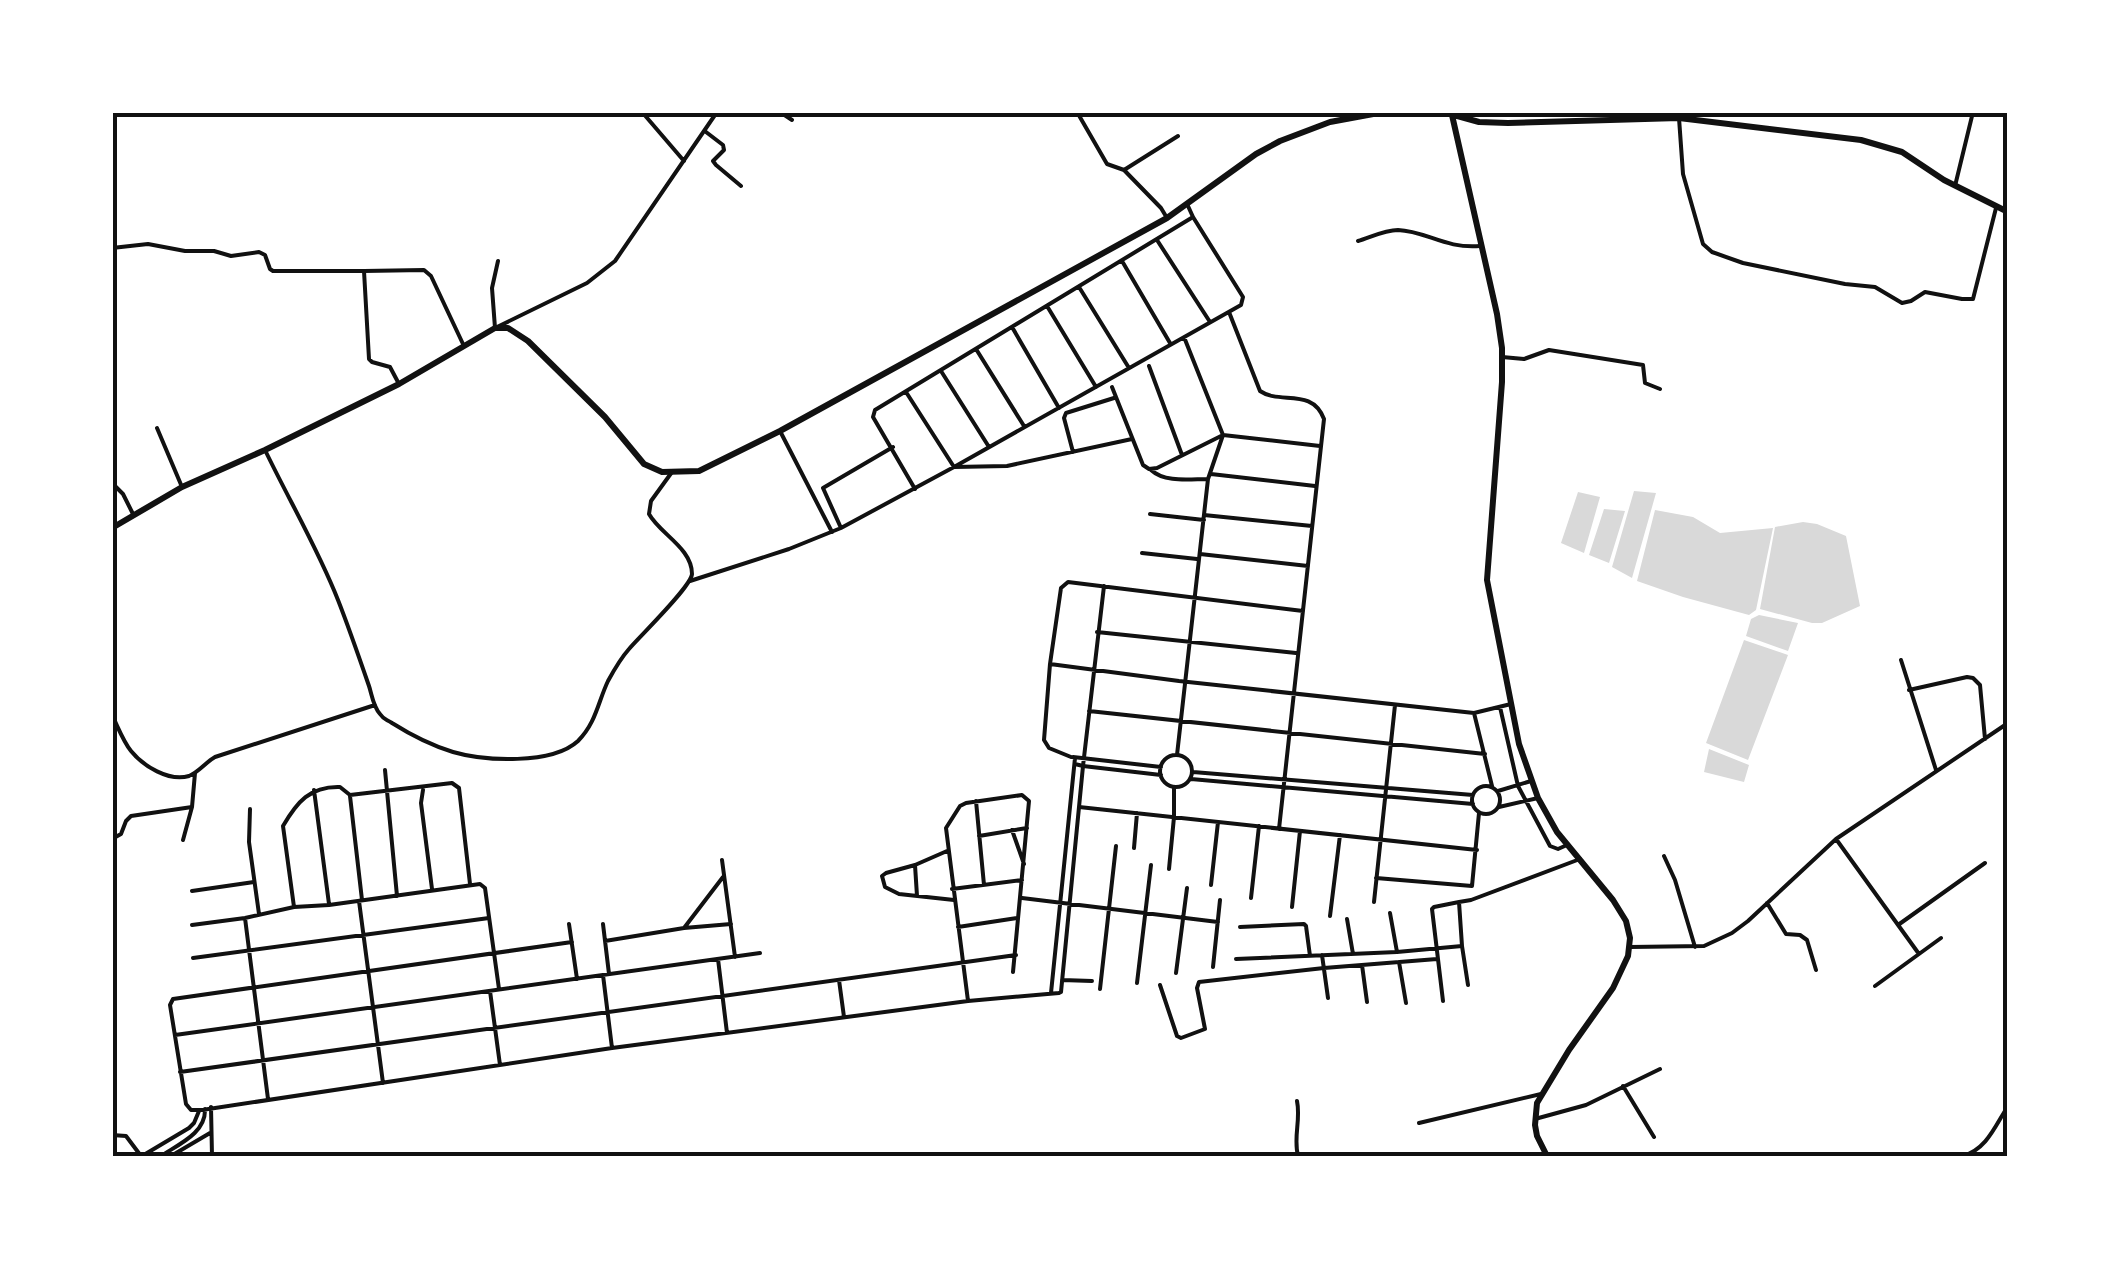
<svg xmlns="http://www.w3.org/2000/svg" width="2120" height="1269" font-family="'PT Sans',sans-serif">
	<style>
		.water { fill: #d9d9d9 }
		.lines { fill: none; stroke-linecap: round; stroke-linejoin: round }
		.minor { stroke: #111; stroke-width: 4 }
		.primary { stroke: #111; stroke-width: 6 }
		.neatline { fill: none; stroke: #111; stroke-width: 4 }
	</style>
	<rect width="100%" height="100%" fill="#fff"/>
	<path class="water" d="M1634,491L1656,493L1632,578L1612,567Z
		M1578,492L1600,497L1584,553L1561,543Z
		M1604,509L1625,511L1609,563L1589,555Z
		M1655,510L1693,517L1720,533L1773,528L1756,610L1749,615L1683,597L1637,581Z
		M1803,522L1817,524L1846,536L1860,606L1822,623H1812L1760,609L1775,527Z
		M1759,615L1798,623L1788,651L1746,636L1751,619Z
		M1744,640L1788,655L1748,760L1706,743Z
		M1709,749L1749,765L1744,782L1704,772Z"/>
	<g class="lines">
		<path class="minor" d="M642,112L684,161
			M780,112L792,120
			M1077,112L1107,164L1124,170L1161,208L1167,218
			M1679,118L1683,174L1703,244L1712,252L1743,263L1845,284L1875,287L1902,303L1911,301L1925,292L1962,299H1973L1996,208
			M706,132L723,145L724,150L713,161L716,165L741,186
			M1124,170L1178,136
			M1955,186L1973,112
			M1157,240L1210,322
			M1358,241C1371,237 1385,230 1398,230C1426,231 1445,249 1480,246
			M112,248L148,244L185,251H214L231,256L259,252L265,255L270,269L273,271H364
			M498,261L492,288L495,328L587,283L615,261L717,112
			M1122,261L1170,343
			M1079,287L1129,368
			M1047,306L1096,387
			M1229,312L1260,391C1280,405 1312,387 1324,419L1279,829
			M1012,327L1059,408
			M976,349L1024,426
			M1502,357L1524,359L1549,350L1643,365L1645,383L1660,389
			M1149,366L1182,455
			M941,371L989,447
			M399,384L390,367L372,362L369,359L364,271L424,270L431,276L463,344
			M1112,387L1143,465L1149,469L1157,468L1223,435L1320,446
			M906,392L954,467L1007,466L1132,439
			M157,428L182,487
			M780,431L832,532
			M893,447L823,488L841,528L954,467L1241,305L1243,297L1193,217
			M265,450C289,500 318,549 338,600C349,628 359,657 369,686C372,695 373,706 380,714C384,720 386,719 392,723C411,735 430,745 453,752C484,761 552,765 578,741C596,723 598,702 608,681C614,670 621,658 629,649C640,636 691,587 692,574C692,548 660,534 649,514L651,501L672,472
			M1073,452L1064,418L1066,413L1114,398
			M1151,470C1165,483 1190,479 1208,479
			M1211,474L1315,486
			M114,485L123,494L133,514
			M915,489L873,417L875,410L1193,217L1188,206
			M1150,514L1204,520
			M1204,515L1312,526
			M1142,553L1197,559
			M1200,554L1308,566
			M690,581L789,549L841,528
			M1097,632L1296,653
			M1901,660L1936,770
			M1050,664L1179,681L1474,713L1492,786
			M1909,690L1967,677L1973,678L1980,685L1985,739
			M1500,707L1518,786L1550,846L1558,849L1567,845
			M1089,711L1485,754
			M1474,713L1511,704
			M112,715C118,727 123,741 131,751C143,766 169,782 189,776C199,772 206,762 215,757L375,705
			M1177,755L1208,479L1223,435L1184,337
			M1160 771a16 16 0 1 1 32 0a16 16 0 1 1-32 0Z
			M1071,757L1049,748L1044,740L1050,664L1061,588L1068,582L1303,611
			M1073,757L1161,767
			M1075,764L1083,766L1104,586
			M385,770L397,896
			M1193,772L1473,795
			M1191,779L1473,804
			M1472 800a14 14 0 1 1 28 0a14 14 0 1 1-28 0Z
			M314,790L329,904
			M423,790L421,803L432,889
			M1498,791L1531,781
			M350,796L362,900
			M976,801L984,885
			M1079,807L1477,850
			M1499,807L1538,798
			M250,809L249,842L259,914
			M1012,830L1024,864
			M979,836L1027,828
			M112,839L121,834L126,821L131,816L192,807
			M1836,839L1919,954
			M183,840L192,807L195,773
			M1134,848L1137,813
			M947,851L915,865L886,873L882,876L885,887L899,894L954,900
			M1664,856L1675,880L1695,947
			M722,860L735,957
			M915,865L917,896
			M1169,869L1174,817V788
			M1376,878L1472,886L1479,813
			M1211,885L1218,822
			M952,889L1022,880
			M192,891L254,882
			M1022,898L1218,922
			M1251,898L1259,826
			M359,901L383,1083
			M1374,902L1395,705
			M1767,903L1786,934L1800,935L1807,940L1816,970
			M294,907L283,826C297,802 310,786 340,787L350,795L452,783L459,788L470,884
			M1292,907L1300,831
			M1390,913L1397,952
			M1330,916L1340,835
			M245,918L268,1099
			M1347,919L1353,954
			M569,924L577,979
			M603,924L609,974
			M192,925L245,918L294,907L329,905L480,884L485,888L499,989
			M1898,925L1985,863
			M958,927L1017,918
			M1240,927L1304,924L1306,926L1310,956
			M684,928L723,877
			M605,941L684,928L731,924
			M572,942L173,999L170,1005L186,1104L191,1110H202L612,1048L968,1001L1059,993L1061,992L1083,766L1161,775
			M1462,946L1468,985
			M1630,947L1704,946L1732,933L1748,921L1836,839L2008,723
			M1322,955L1328,998
			M193,958L489,918
			M718,959L727,1033
			M1236,959L1397,952L1462,946L1459,902L1471,900L1580,859
			M1399,962L1406,1003
			M1362,965L1367,1002
			M1213,967L1220,900
			M1176,973L1187,888
			M603,975L612,1048
			M839,980L844,1017
			M1062,980L1092,981
			M1137,983L1151,865
			M1160,985L1177,1036L1181,1038L1205,1029L1197,988L1199,982L1324,968L1437,959
			M1875,986L1941,938
			M1100,989L1116,846
			M490,991L500,1065
			M1051,993L1075,758
			M968,1001L946,828L960,806L966,803L1022,795L1029,801L1013,972
			M1443,1001L1432,909L1434,907L1459,902
			M175,1035L760,953
			M180,1072L1016,955
			M1623,1086L1654,1137
			M1297,1101C1301,1120 1293,1137 1298,1156
			M211,1107L212,1156
			M1535,1119L1586,1105L1660,1069
			M1419,1123L1541,1094
			M112,1135L126,1136L141,1156
			M142,1156L189,1128L194,1123L199,1111
			M161,1156C179,1144 206,1133 205,1109
			M171,1156L210,1133
			M1963,1156C1987,1149 1995,1126 2008,1106"/>
		<path class="primary" d="M1443,112L1479,122L1508,123L1679,118L1861,140L1902,152L1944,180L2008,212
			M1452,115L1497,314L1502,348V382L1487,580L1519,744L1538,798L1557,832L1613,900L1626,921L1630,938L1628,956L1613,988L1569,1050L1537,1103L1535,1125L1537,1136L1547,1156
			M112,528L182,487L265,450L399,384L495,328H508L528,341L605,417L644,464L662,472L699,471L780,431L1167,218L1256,154L1280,141L1330,122L1384,112"/>
	</g>
	<rect width="2120" height="1269" fill="none" stroke="#ffffff" stroke-width="230"/>
	<rect x="115" y="115" width="1890" height="1039" class="neatline"/>
</svg>
